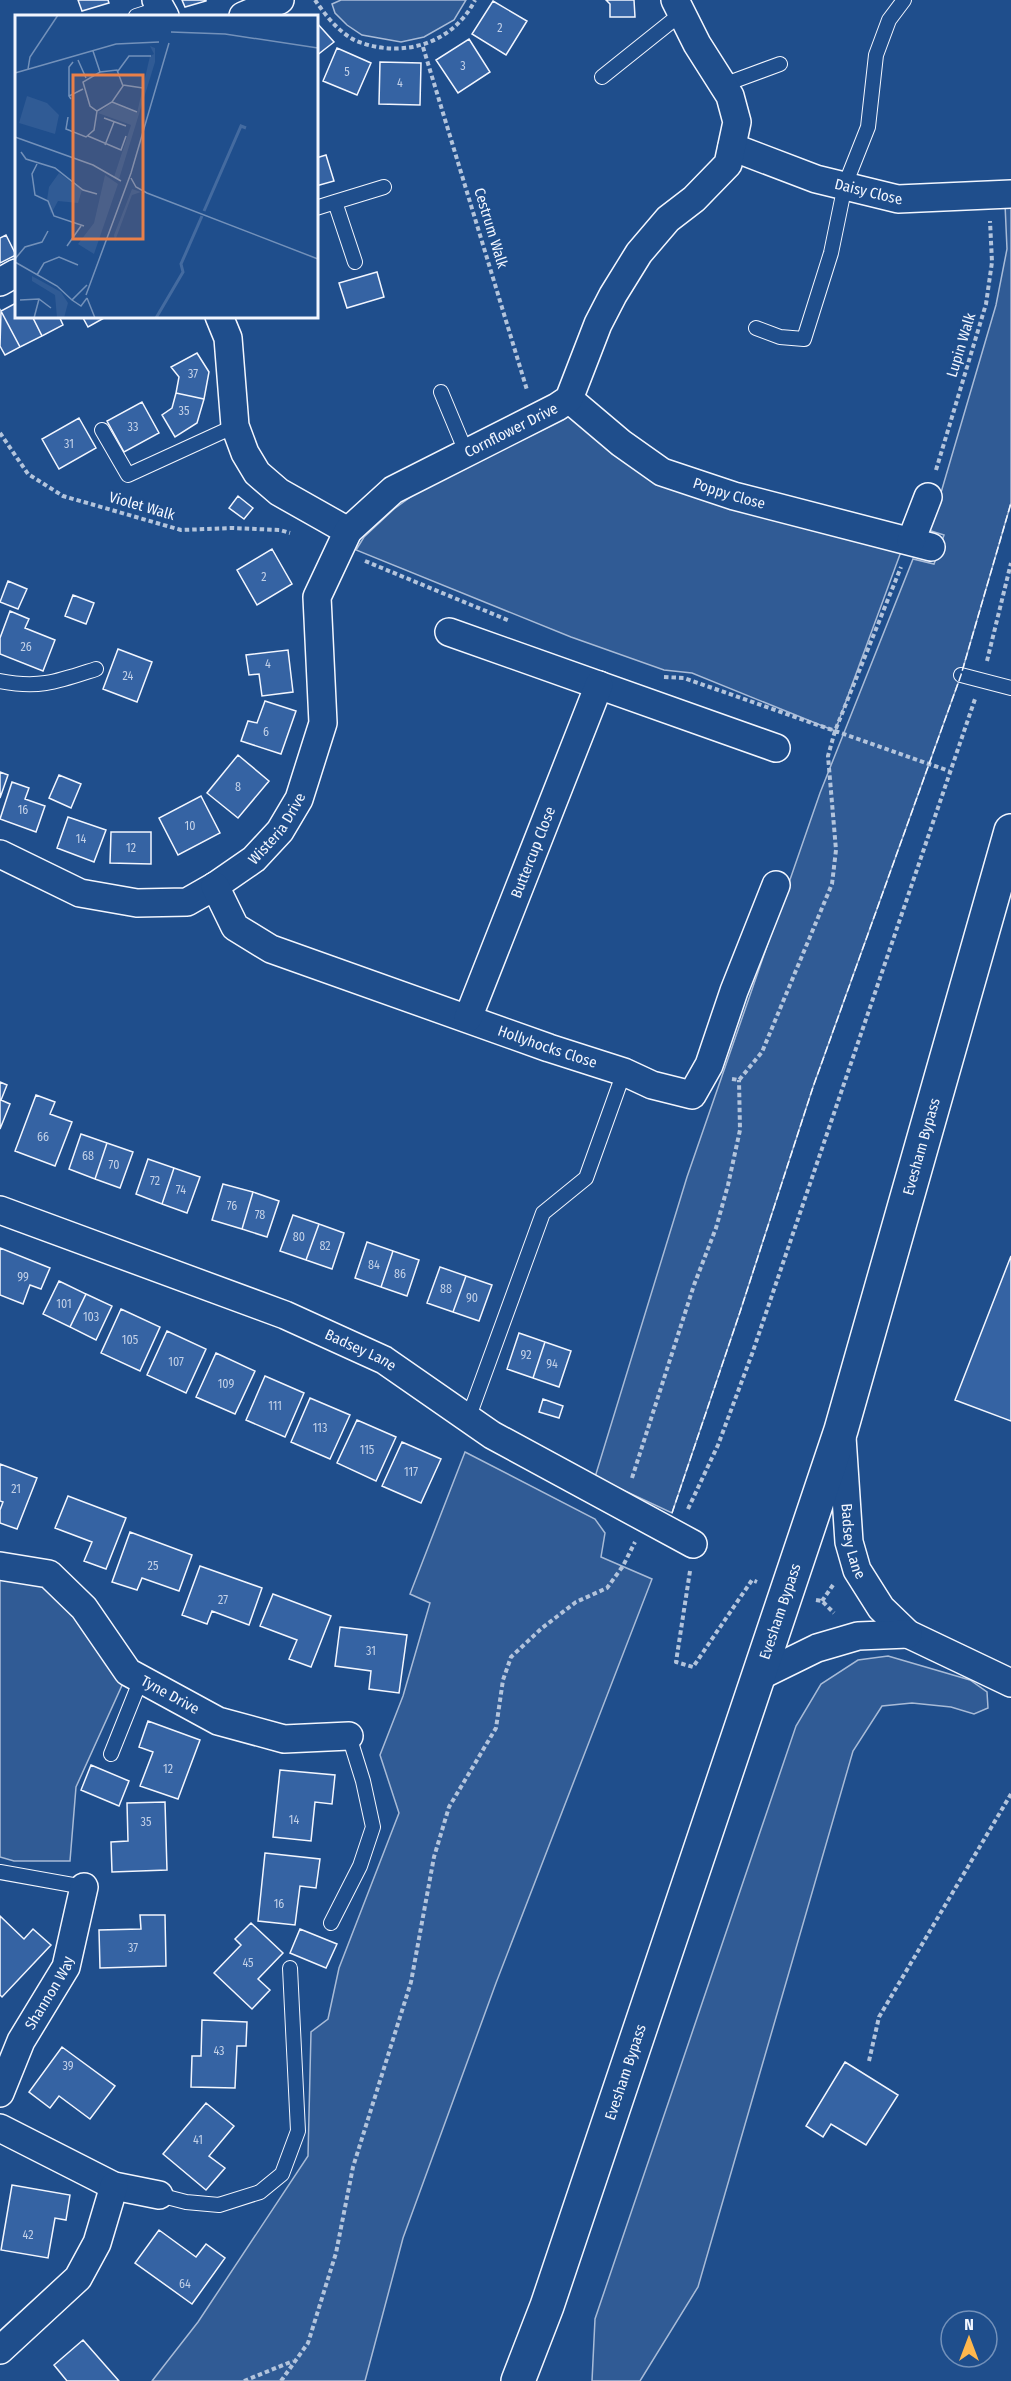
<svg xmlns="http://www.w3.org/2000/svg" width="1011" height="2381" font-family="'Fira Sans Condensed',sans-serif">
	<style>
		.built { fill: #305b95; stroke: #a8bbd7; stroke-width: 1.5 }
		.building { fill: #3563a3; stroke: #f2f6ff; stroke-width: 1.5 }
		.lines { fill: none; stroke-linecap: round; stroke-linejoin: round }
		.service-casing { stroke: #f2f6ff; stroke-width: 16 }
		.minor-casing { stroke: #f2f6ff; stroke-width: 30 }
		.trunk-casing { stroke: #f2f6ff; stroke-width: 36 }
		.path { stroke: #b3c4dc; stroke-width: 4; stroke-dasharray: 4.5 3; stroke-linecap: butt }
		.service { stroke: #1f4e8c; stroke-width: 14 }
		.minor { stroke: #1f4e8c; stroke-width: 27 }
		.trunk { stroke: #1f4e8c; stroke-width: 33 }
		.fence { stroke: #f2f6ff; stroke-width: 1.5; stroke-dasharray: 8 3; stroke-linecap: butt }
		.labels { text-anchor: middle; stroke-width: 4.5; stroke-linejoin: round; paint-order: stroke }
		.number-label { font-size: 12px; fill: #c3d1e8 }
		.street-label { font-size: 15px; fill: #f2f6ff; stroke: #1f4e8c }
		.inset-river { fill: none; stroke: #446ba0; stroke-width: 3 }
		.inset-road { fill: none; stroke: #7391ba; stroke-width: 1.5 }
		.view { fill: #ea8049; fill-opacity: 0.15; stroke: #ea8049; stroke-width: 3 }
		.inset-edge { fill: none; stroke: #f2f6ff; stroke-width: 3 }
	</style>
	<rect width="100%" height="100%" fill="#1f4e8c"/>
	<path class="built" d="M341,0H466L454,20L424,37L401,42L362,35L347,25L335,13L332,4Z
		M1011,203V503L961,675L813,1087L740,1312L672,1513L595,1477L687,1177L820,793L913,559L934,564L944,535L928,530L940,496L996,305L1007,249L1005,204Z
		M572,415L612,447L902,549L835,731L692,673L664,670L571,637L356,550L364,537L394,509L416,493Z
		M465,1452L595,1519L605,1533L601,1557L652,1579L496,1983L403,2238L365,2381H152L198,2322L308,2156L311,2032L328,2019L339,1968L399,1813L380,1755L403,1696L430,1603L410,1594Z
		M0,1566L49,1574L128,1672L76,1787L70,1861H14L0,1857Z
		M888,1656L970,1680L987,1692L988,1708L974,1714L951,1707L912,1703L882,1706L853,1751L698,2287L640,2381H592L595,2319L796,1726L821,1684L858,1660Z"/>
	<path class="building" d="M78,0H108L109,3L82,11Z
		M182,0H206V1L185,7Z
		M606,0H634L635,17H610V4Z
		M493,1L527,21L506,55L472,34Z
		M316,22L334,42L316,56Z
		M469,39L490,72L458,93L436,60Z
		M337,48L371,63L357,95L323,81Z
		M380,62L421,63L420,105L379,104Z
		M326,155L334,181L316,186V158Z
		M6,235L16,255L0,263V238Z
		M377,272L384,297L347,308L339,283Z
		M16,303V316H32L42,336L20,347L1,311Z
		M1,311L20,347L5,355L0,346Z
		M32,316H59L63,325L42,336Z
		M82,316H104V318L88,327Z
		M197,353L209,372L204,399L176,393L179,377L171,367Z
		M176,393L204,399L197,423L175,437L162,415L172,408Z
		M142,402L159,433L124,452L107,421Z
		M79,418L96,448L59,469L42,439Z
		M238,496L253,508L244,519L229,508Z
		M272,549L292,584L257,605L237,570Z
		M8,581L27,589L18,609L0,602Z
		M73,595L94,603L86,624L65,616Z
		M10,611L29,619L25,628L55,640L43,671L0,654V638Z
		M118,649L152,662L137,702L103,689Z
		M288,650L293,692L262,696L259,674L249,675L246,655Z
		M265,701L296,711L281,754L241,741L248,721L257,723Z
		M238,755L269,781L238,818L207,793Z
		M0,772L8,775L0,798Z
		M59,775L81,784L71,808L49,798Z
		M12,782L29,788L25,799L45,806L36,832L0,819Z
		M201,796L220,833L178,855L159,818Z
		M68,817L106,830L94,862L57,848Z
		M111,832H151V864L110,863Z
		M0,1082L7,1085L1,1100L10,1104L0,1129Z
		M36,1095L55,1102L50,1114L72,1122L55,1166L15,1151Z
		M81,1134L107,1143L95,1179L69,1169Z
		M107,1143L133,1152L120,1188L95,1179Z
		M148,1159L174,1168L162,1204L136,1194Z
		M174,1168L200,1177L187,1213L162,1204Z
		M223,1184L253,1192L242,1229L212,1220Z
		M253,1192L279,1201L267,1237L242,1229Z
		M293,1215L319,1224L306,1260L280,1251Z
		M319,1224L344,1233L332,1269L306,1260Z
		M367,1242L393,1251L381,1287L355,1278Z
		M0,1248L50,1268L41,1289L30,1285L23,1304L0,1295Z
		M393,1251L419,1260L407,1296L381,1287Z
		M1011,1256V1421L955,1400Z
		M440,1267L466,1276L453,1312L427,1303Z
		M466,1276L492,1285L479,1321L453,1312Z
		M59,1281L86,1294L70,1327L43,1314Z
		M86,1294L112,1306L96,1340L70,1327Z
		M121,1309L160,1327L140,1371L101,1353Z
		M167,1331L206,1349L186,1393L147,1375Z
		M519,1333L545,1342L533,1378L507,1369Z
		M545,1342L571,1351L559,1387L533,1378Z
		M216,1353L255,1371L235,1414L196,1397Z
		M265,1376L304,1393L285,1437L246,1420Z
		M310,1398L350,1415L330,1459L291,1442Z
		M543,1399L563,1406L559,1418L539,1412Z
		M357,1420L396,1437L376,1481L337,1463Z
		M402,1442L441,1459L421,1503L382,1486Z
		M0,1464L37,1478L17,1529L0,1523V1510L3,1502L0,1501Z
		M68,1496L126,1518L106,1569L84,1561L92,1542L55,1528Z
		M130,1532L192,1555L179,1591L142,1578L137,1590L112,1582Z
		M200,1566L262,1588L249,1625L212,1611L207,1624L182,1615Z
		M273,1594L331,1616L311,1667L289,1659L297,1640L260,1626Z
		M340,1627L407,1635L399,1693L369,1689L371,1671L335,1666Z
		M148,1721L200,1740L178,1799L140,1786L153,1752L139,1747Z
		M91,1765L129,1781L119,1806L81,1790Z
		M280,1770L335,1775L332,1804L315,1802L311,1841L273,1837Z
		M165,1802L167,1870L112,1872L111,1842L128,1841L127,1803Z
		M265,1853L320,1859L316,1888L300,1886L295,1925L258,1921Z
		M140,1915H165L166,1966L100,1968L99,1930L141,1929Z
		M0,1916L24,1939L33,1929L51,1945L2,1997L0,1995Z
		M251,1923L283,1953L258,1979L270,1990L252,2009L214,1973L241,1945L235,1939Z
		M300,1929L337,1944L326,1968L290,1953Z
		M202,2020L247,2022L246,2046H237L235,2088L191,2087L192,2056H201Z
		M62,2047L115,2086L90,2119L59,2096L50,2108L29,2092Z
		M845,2062L898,2095L866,2145L831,2124L823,2137L806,2126Z
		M206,2103L234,2126L209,2156L225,2168L206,2190L163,2154Z
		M12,2185L70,2195L66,2220L55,2218L48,2258L1,2250Z
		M159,2230L196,2257L206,2244L225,2258L192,2304L135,2263Z
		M83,2340L119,2381H67L54,2365Z"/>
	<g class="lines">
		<g class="service-casing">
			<path id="service" d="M136,16L161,8
				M602,77L682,13
				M723,85L780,64
				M335,202L384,187
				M316,208L335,202L355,262
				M756,328L780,337L804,339L831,253L845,185L868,127L876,55L889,20L904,0
				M441,392L466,452
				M102,430L128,475L235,426
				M961,675L1011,688
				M0,681C40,689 59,681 96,669
				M468,1419L543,1213L586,1178L624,1072
				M111,1754L141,1679
				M0,1872L84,1887
				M331,1923L360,1866L373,1827L363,1781L349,1736
				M159,2195L186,2202L219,2205L260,2192L282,2174L298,2131L290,1968"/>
		</g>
		<g class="minor-casing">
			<g id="minor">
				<path d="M156,0L165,16"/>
				<path d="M243,16L280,0"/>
				<path id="s1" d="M732,147L816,179L898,199L1011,194"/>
				<path d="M0,282L16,273"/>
				<path d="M219,316L228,338L235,426L245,453L257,473L279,492L348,531"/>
				<path id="s2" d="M569,399L621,443L662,472L734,496L931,547"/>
				<path d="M911,541L928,497"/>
				<path d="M449,632L776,748"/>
				<path id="s3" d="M0,854L80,893L137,903L187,902L215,886L254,859L280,831L299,799L323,723L317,597L348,531L393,490L557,407L569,399L598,324L613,295L639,253L668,219L694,199L728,164L737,122L730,96L697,44L675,0"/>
				<path id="s4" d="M215,886L235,927L271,949L549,1048L624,1072L652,1085L692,1095L709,1065L734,991L776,885"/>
				<path id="s5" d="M468,1018L599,685"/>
				<path id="s6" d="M0,1210L285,1315L384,1360L492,1435L693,1544"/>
				<path id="s7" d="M842,1437L849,1542L857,1570L881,1608L908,1634L1011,1683"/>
				<path id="s8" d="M0,1566L49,1574L84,1608L128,1672L218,1721L284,1739L349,1736"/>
				<path d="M760,1676L817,1648L858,1636L908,1634"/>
				<path id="s9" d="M0,2093L21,2041L66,1967L84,1887"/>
				<path d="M0,2128L114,2186L159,2195"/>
				<path d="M0,2350L78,2278L97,2243L114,2186"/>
			</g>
		</g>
		<g class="trunk-casing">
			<g id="trunk">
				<path id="s10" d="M518,2381L547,2306L841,1430L1011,831"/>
			</g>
		</g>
		<path class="path" d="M315,0C326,16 342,37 362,43C406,58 454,42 475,0
			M423,47L527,390
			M0,433L28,474L63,496L181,530L232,528L280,530L290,533
			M936,470L986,304L992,262L990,221
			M365,561L510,621
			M987,661L1011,563
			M664,677L684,678L949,771
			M732,1079L739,1080L762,1052L832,884L836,850L828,756L835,731L901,567
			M632,1478L694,1285L716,1228L728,1185L740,1130L739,1080
			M688,1509L718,1445L752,1354L975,699
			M690,1571L676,1662L693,1667L752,1580L757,1582
			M816,1600L822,1601L834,1613
			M822,1601L833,1585
			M869,2061L879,2017L1011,1794
			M244,2381L293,2361
			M281,2381L308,2343L336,2253L353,2167L411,1982L434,1857L449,1807L496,1728L503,1680L511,1657L542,1628L576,1602L607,1588L623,1566L635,1542"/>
		<use href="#service" class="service"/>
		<use href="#minor" class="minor"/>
		<use href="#trunk" class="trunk"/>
		<path class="fence" d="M672,1513L740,1312L813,1087L961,675L1011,503"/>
	</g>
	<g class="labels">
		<g class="number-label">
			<text x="500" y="32">2</text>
			<text x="463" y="70">3</text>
			<text x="347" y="76">5</text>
			<text x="400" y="87">4</text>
			<text x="193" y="378">37</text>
			<text x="184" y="415">35</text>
			<text x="133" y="431">33</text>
			<text x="69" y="448">31</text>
			<text x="264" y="581">2</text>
			<text x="26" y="651">26</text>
			<text x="268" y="668">4</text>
			<text x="128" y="680">24</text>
			<text x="266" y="736">6</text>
			<text x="238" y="791">8</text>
			<text x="23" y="814">16</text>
			<text x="190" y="830">10</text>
			<text x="81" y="843">14</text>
			<text x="131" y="852">12</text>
			<text x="43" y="1141">66</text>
			<text x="88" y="1160">68</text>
			<text x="114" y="1169">70</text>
			<text x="155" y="1185">72</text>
			<text x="181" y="1194">74</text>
			<text x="232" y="1210">76</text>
			<text x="260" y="1219">78</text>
			<text x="299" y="1241">80</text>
			<text x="325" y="1250">82</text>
			<text x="374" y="1269">84</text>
			<text x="400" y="1278">86</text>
			<text x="23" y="1281">99</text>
			<text x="446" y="1293">88</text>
			<text x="472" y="1302">90</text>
			<text x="64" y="1308">101</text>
			<text x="91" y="1321">103</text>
			<text x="130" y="1344">105</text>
			<text x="526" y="1359">92</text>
			<text x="176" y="1366">107</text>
			<text x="552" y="1368">94</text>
			<text x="226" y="1388">109</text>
			<text x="275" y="1410">111</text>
			<text x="320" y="1432">113</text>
			<text x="367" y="1454">115</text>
			<text x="411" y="1476">117</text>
			<text x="16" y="1493">21</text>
			<text x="153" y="1570">25</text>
			<text x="223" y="1604">27</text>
			<text x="371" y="1655">31</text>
			<text x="168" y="1773">12</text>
			<text x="294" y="1824">14</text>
			<text x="146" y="1826">35</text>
			<text x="279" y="1908">16</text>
			<text x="133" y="1952">37</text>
			<text x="248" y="1967">45</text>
			<text x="219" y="2055">43</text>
			<text x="68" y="2070">39</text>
			<text x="198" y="2144">41</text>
			<text x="28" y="2239">42</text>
			<text x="185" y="2288">64</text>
		</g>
		<g class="street-label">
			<text dy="5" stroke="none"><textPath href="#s1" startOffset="144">Daisy Close</textPath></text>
			<text transform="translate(491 228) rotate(73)" y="5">Cestrum Walk</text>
			<text transform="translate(961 345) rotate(-73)" y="5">Lupin Walk</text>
			<text dy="5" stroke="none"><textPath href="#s3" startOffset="824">Cornflower Drive</textPath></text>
			<text dy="5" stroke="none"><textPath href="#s2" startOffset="189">Poppy Close</textPath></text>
			<text transform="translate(142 506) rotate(16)" y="5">Violet Walk</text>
			<text dy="5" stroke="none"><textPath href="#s3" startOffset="315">Wisteria Drive</textPath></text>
			<text dy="5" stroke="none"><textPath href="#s5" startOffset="178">Buttercup Close</textPath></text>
			<text dy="5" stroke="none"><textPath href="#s4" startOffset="381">Hollyhocks Close</textPath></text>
			<text dy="5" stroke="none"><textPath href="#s10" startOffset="1299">Evesham Bypass</textPath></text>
			<text dy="5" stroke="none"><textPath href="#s6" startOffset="387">Badsey Lane</textPath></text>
			<text dy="5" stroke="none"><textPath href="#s7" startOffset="105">Badsey Lane</textPath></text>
			<text dy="5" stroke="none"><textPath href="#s10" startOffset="813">Evesham Bypass</textPath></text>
			<text dy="5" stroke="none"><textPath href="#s8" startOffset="224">Tyne Drive</textPath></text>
			<text dy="5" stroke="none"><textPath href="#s9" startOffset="112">Shannon Way</textPath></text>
			<text dy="5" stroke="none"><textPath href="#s10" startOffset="327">Evesham Bypass</textPath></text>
		</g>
	</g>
	<g transform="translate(15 15)">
		<rect width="303" height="303" fill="#1f4e8c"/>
		<path d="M135,31L140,33V47L104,164L99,162L116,110L83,98L97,88L122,98L135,41L139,39ZM12,81L32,88L44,100L40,119L4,108ZM44,158L67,175L63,188L43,186L36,199L32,185L34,172ZM90,160L103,169L79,239L63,229L79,208ZM117,174L126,177L117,180L100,226L99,220ZM17,261L46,277L53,288L49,303H42L40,280L17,266Z" fill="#305b95"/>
		<path class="inset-river" d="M189,196L226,111L231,113M141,303L168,257L166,249L187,201"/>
		<path class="inset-road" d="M156,17L210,19L303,33M78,36L85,57M63,45L71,63M13,54L15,42L43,0M102,55L108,71L97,87L82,96L75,91L68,67L85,57ZM103,56L114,41H136M0,58L101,29L144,27M108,70L128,73M54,81V52L58,47M56,84L54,81L68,74M97,87L122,97M53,102L51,114L71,122L79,115L82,96M89,103L111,111M73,121L106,135L111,121M0,122L78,150L106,166M90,130L99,107M6,137L11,144L40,153L68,175L82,179M22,149L17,159L20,180L33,186L39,201L69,211M116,163L121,172L132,178L303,244M52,231L66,211M0,244L10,232L27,227L33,216M0,247L42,271L57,285M22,260L29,248L44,242L63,250M72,270L57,285L66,291L72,283M71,280L116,158L154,28M72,283L80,303M5,285L24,284L36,293M19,303L24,284"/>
		<path class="view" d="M58,60H128V224H58Z"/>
		<rect width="303" height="303" class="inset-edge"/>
	</g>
	<g transform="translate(969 2339)"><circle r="28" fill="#1f4e8c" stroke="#7391ba" stroke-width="1.5"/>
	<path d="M0-4.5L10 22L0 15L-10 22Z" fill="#ffb74d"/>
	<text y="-9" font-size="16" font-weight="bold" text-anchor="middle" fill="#f2f6ff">N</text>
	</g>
</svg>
